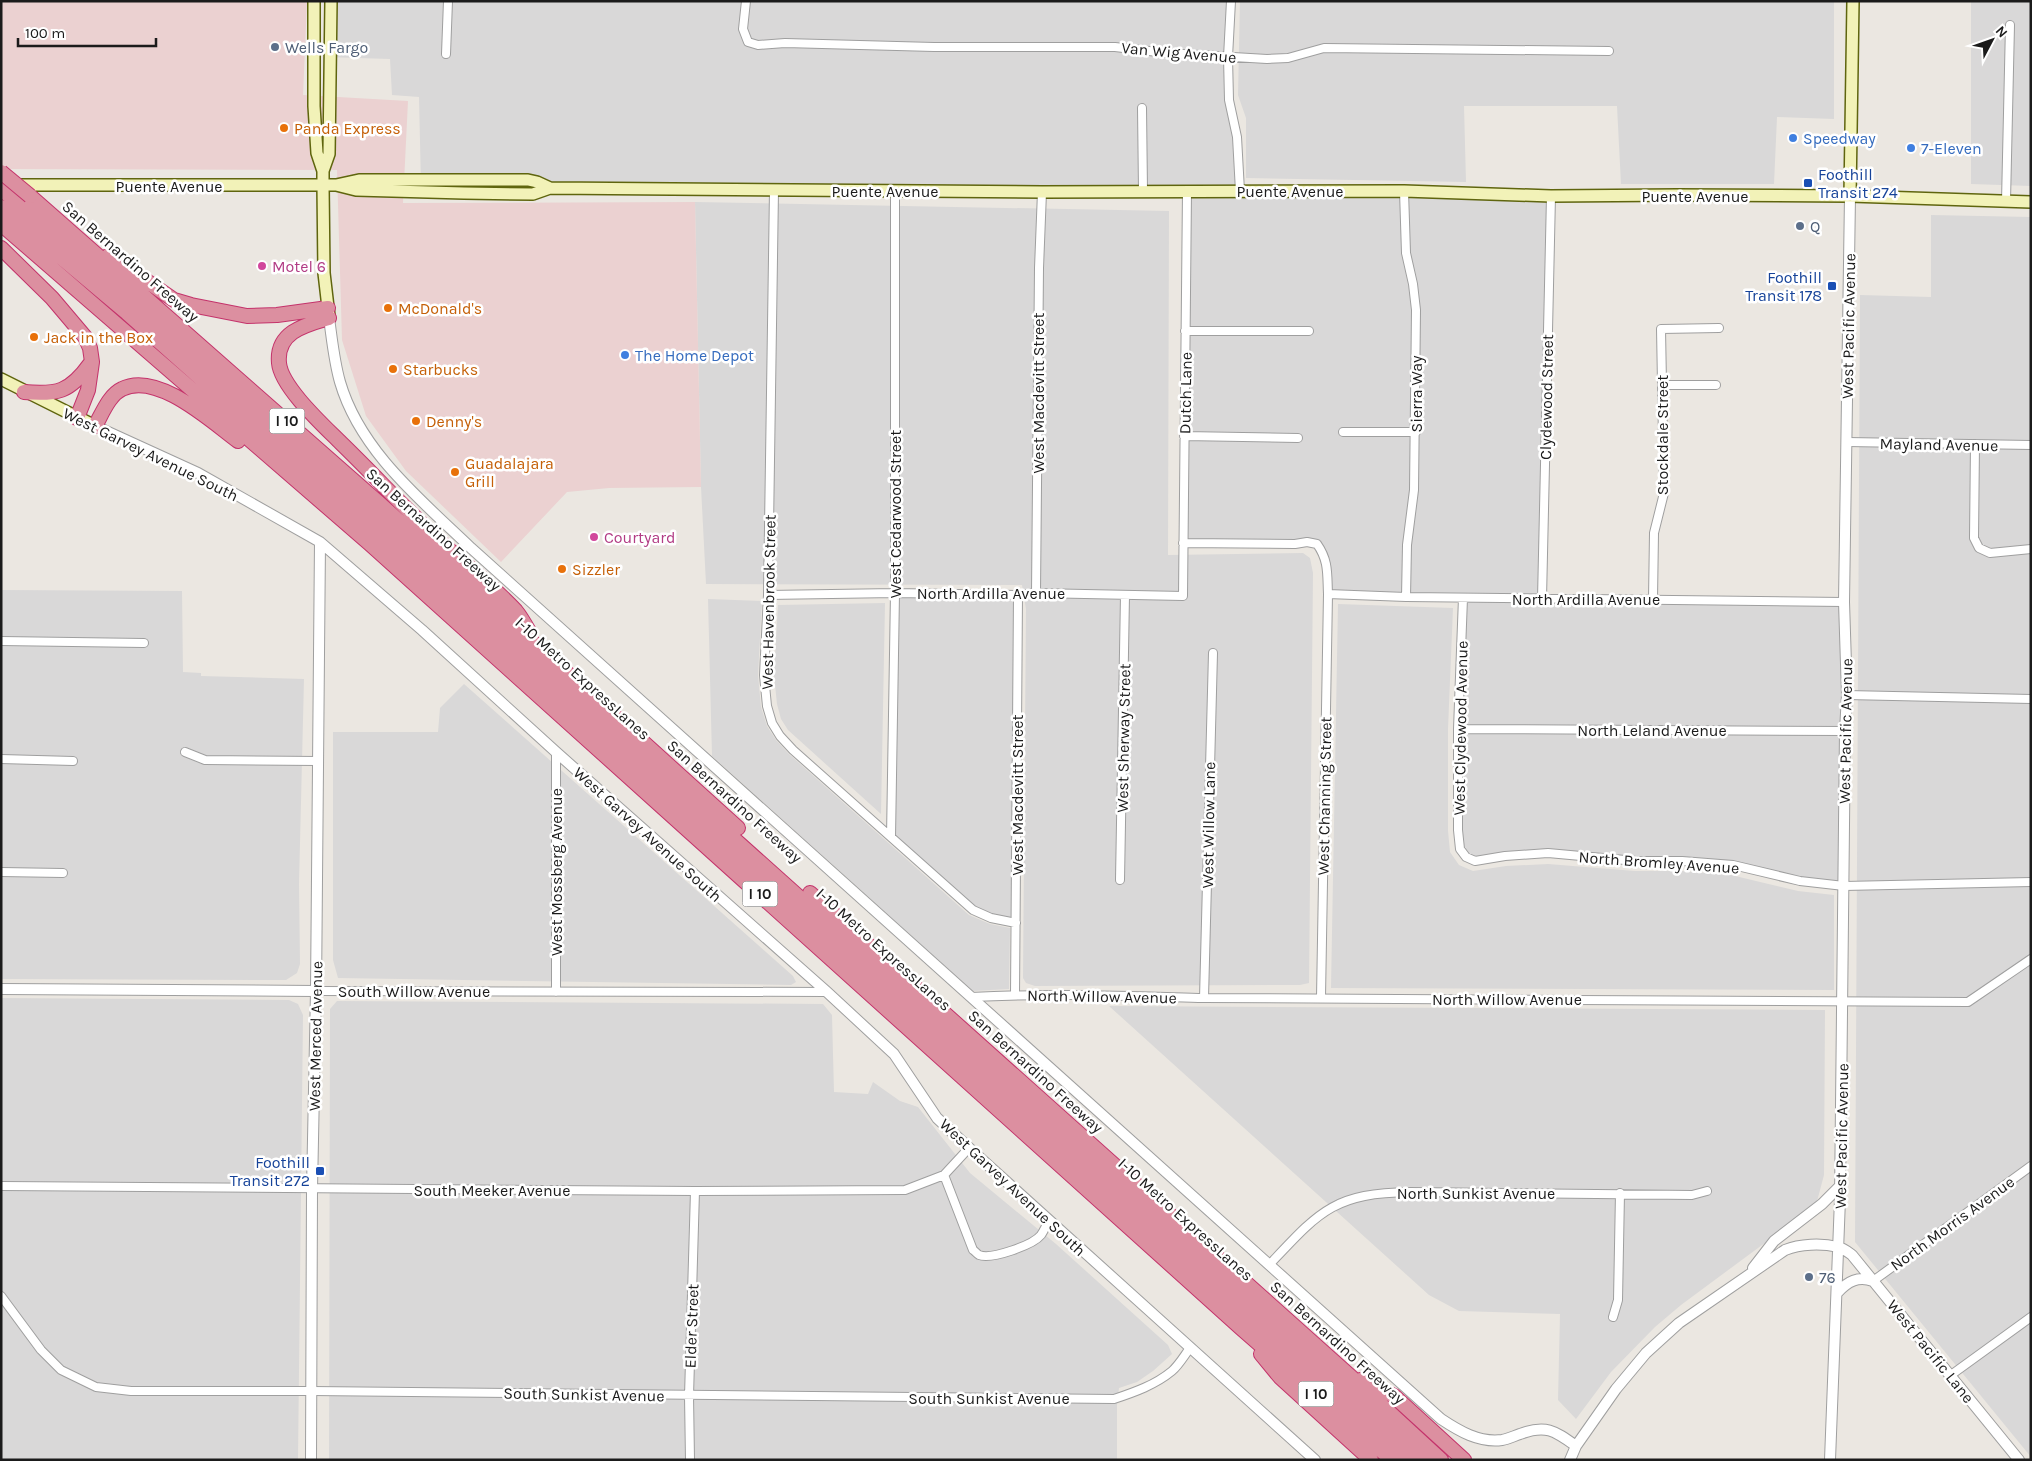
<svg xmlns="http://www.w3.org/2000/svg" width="2032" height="1461" font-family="Karla,sans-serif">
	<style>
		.residential { fill: #d9d8d8 }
		.commercial { fill: #ebd1d1 }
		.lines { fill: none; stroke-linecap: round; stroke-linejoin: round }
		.minor-casing { stroke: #9f9f9f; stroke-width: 10 }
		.tertiary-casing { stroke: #9f9f9f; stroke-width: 12 }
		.secondary-casing { stroke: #5f650e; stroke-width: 14 }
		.motorway-casing { stroke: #c4336b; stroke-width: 16 }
		.minor { stroke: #fff; stroke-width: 8 }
		.tertiary { stroke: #fff; stroke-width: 10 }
		.secondary { stroke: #f2f2b8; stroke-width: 11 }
		.motorway { stroke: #dc8fa0; stroke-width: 14 }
		.motorway-bridge-casing { stroke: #c4336b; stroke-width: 16; stroke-linecap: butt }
		.motorway-bridge { stroke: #dc8fa0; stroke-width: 14 }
		.service-dot { fill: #5c6f8a; stroke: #fff; stroke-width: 2 }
		.food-dot { fill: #e8710a; stroke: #fff; stroke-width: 2 }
		.shop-dot { fill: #3f7fe0; stroke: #fff; stroke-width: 2 }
		.transit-dot { fill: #1a4fb4; stroke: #fff; stroke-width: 2 }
		.hotel-dot { fill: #d1479c; stroke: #fff; stroke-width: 2 }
		.labels { text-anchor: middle; stroke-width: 5; stroke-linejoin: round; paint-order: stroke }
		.shield { fill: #fff; stroke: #5f5f5f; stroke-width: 1 }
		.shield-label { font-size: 15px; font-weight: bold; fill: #1b1b1b }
		.service-label { font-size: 16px; fill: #4e5e75; stroke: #fff; text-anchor: start }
		.street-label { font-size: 16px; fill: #1b1b1b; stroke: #fff }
		.food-label { font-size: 16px; fill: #c56008; stroke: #fff; text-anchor: start }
		.shop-label { font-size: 16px; fill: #366cbe; stroke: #fff; text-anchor: start }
		.transit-label { font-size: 16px; fill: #164399; stroke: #fff; text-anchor: end }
		.hotel-label { font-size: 16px; fill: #b23c85; stroke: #fff; text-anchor: start }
	</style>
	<rect width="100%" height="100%" fill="#ebe7e1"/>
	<path class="residential" d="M324,1H1231L1228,57L1240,190L1551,196L1542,599L1844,602V886L1733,865L1548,853L1475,861L1460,849L1463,598L1328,594L1327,567L1317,544L1183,543L1187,191L561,188L421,186L419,97L392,95L390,59L325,57Z
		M1240,1H1834V119L1777,117L1774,184H1621L1617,106H1464L1466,182L1246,178V118L1238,95Z
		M1958,1H2031V186L1971,184V2Z
		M695,202L1169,211L1168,555L1303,553L1310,558L1313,573L1309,983L1300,985L1035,986L1026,983L1023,978L1026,609L1022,585L706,584L701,487Z
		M1931,215L2031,217V1457L1855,1242L1860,295L1931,297Z
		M1,590L182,591L183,672L201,673V676L304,679L299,884L300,964L297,973L286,980L1,979Z
		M895,593L1018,595L1016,923L973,910L891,837Z
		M708,599L762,601L758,675L761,707L767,726L776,740L789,754L969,915L990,924L1010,928L1009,989L973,991L712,756Z
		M885,603L881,814L788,730L781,719L777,704L774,675L778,605Z
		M1338,604L1453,608L1448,729V831L1450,852L1459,865L1473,871L1506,866L1548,864L1635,871H1682L1731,875L1798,891L1834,895V990L1331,988Z
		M464,684L793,976L796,982L791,985L338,978L333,960V732H438L440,708Z
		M1,998L289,1000L298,1004L303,1015L298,1460H1Z
		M337,1001L823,1004L832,1015L834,1092L868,1094L873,1082L900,1101L918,1107L970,1173L1056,1244L1168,1345L1172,1354L1153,1371L1137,1382L1119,1388L1117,1405V1460H329L330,1009Z
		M1109,1006L1825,1010L1824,1175L1816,1205L1681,1305L1655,1327L1611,1372L1576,1419L1558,1400L1560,1314L1459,1311L1429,1295Z"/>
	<path class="commercial" d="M1,1H307L303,95L408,101L403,203L695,202L701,487L609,488L567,492L501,562L406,471L366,416L342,340L337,170L1,169Z"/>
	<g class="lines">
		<g class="minor-casing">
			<path id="minor" d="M746,1L743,29L748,42L758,45L785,43L934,47H1115L1166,53L1267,59L1288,58L1324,48L1609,51
				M1231,1L1228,57L1229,100L1237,137L1240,191
				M446,54L448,1
				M1142,108L1143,191
				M774,190L768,595L764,675L767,706L772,723L780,736L793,750L973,910L991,918L1016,923
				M1404,191L1406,253L1413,284L1416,310L1414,490L1407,545L1406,597
				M2006,201L2010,25
				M1185,331H1309
				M1663,385H1716
				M1343,432H1416
				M1184,436L1298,438
				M1847,442L2031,445
				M1975,444L1974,538L1979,548L1990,553L2031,549
				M1183,543L1295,544L1307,542L1317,544C1329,561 1327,574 1328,594L1321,997
				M1036,593L1039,268L1042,192
				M1328,594L1406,597L1844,602
				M768,595L895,593L1018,595L1036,593L1183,596L1187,191
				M1463,598L1458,729V830L1460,849L1466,857L1475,861L1505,856L1548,853L1636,861H1682L1733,865L1800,881L1844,886L2031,882
				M1542,599L1551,196
				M1653,599L1654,533L1664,493L1661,329L1719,328
				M1,641L144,643
				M1847,695L2031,699
				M1458,729L1845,731
				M185,752L205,760L318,761
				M556,752V992
				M1,759L73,761
				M891,837L895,593V190
				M1,872L63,873
				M1120,880L1125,595
				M316,991L827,992
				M1015,995L1018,595
				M971,997C1048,993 1126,996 1204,998L1968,1002L2031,959
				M1204,998L1213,653
				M944,1175L973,1250C975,1251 977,1254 979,1255C991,1260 1033,1245 1041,1235C1044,1231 1046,1225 1049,1221
				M1,1186L695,1191L905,1190L944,1175L969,1148
				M1269,1265C1319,1212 1333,1193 1410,1192L1692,1195L1707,1191
				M1873,1281L2031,1166
				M1,1296L41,1350L61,1370L96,1387L131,1391H312L1114,1399C1135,1392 1155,1385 1172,1371C1179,1365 1184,1356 1190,1348
				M1613,1317L1618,1300L1620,1193
				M1951,1375L2031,1317
				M690,1460L689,1396L695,1191"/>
		</g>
		<g class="tertiary-casing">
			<path id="tertiary" d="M329,318C332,339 334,361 340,382C360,451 421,500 471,548L1441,1419C1459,1431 1479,1443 1502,1440C1508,1439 1514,1436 1520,1434C1546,1424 1555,1431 1576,1446
				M95,426L198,473L320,542L422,630L556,752L827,992L894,1054L937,1118L969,1148L1315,1460
				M1,989L316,991
				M1753,1268L1774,1241L1822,1204L1841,1185
				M1837,1293C1848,1281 1858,1276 1873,1281
				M311,1460L312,1189L316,991L320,542
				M1570,1460L1576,1446L1616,1389L1646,1353L1679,1323L1785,1250C1800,1244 1821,1243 1838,1247C1843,1248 1848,1252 1852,1255L2019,1460
				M1830,1460L1840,1199L1845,731L1847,695L1844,602L1850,196"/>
		</g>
		<g class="secondary-casing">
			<path id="secondary" d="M314,1V106L317,153L323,171
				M14,185H336L359,180H528L537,182L550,188
				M336,185L356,190L464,193L533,194L550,188L1042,192L1404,191L1551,196L1678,195L1850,196L2031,202
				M1850,196L1853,1
				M329,316L324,273L323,185V171L329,154L331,1
				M1,379L95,426"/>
		</g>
		<g class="motorway-casing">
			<path id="motorway" d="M1,189L174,337L1427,1460
				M30,196L379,503L738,828
				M1,207L127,313L244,417L1409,1460
				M1,224L370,544L1241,1328L1392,1460
				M1,248L52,298L85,337L90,348L92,362L88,390L77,418
				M109,255L174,300L191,305L247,316L277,315L328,308
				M329,318C305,325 276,332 279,363C281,387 324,426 341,443C376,477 410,514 446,547C469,568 495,588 516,611C521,617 526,626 530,633
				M24,392C57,395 70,392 90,364
				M95,426C102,414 109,395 122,389C157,371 211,421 238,441
				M810,893L1350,1376L1441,1460
				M1261,1354L1280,1377L1371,1460
				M1360,1380L1394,1396L1464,1460"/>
		</g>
		<use href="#minor" class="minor"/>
		<use href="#tertiary" class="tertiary"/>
		<use href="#secondary" class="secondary"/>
		<use href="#motorway" class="motorway"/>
		<g class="motorway-bridge-casing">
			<path id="motorway-bridge" d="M1,172L30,196"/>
		</g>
		<use href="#motorway-bridge" class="motorway-bridge"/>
	</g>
	<g class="service-dot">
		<circle cx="275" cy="47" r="5"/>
		<circle cx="1800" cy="226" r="5"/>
		<circle cx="1809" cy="1277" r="5"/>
	</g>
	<g class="food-dot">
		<circle cx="284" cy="128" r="5"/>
		<circle cx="388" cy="308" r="5"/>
		<circle cx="34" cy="337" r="5"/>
		<circle cx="393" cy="369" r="5"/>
		<circle cx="416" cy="421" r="5"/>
		<circle cx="455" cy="472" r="5"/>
		<circle cx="562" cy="569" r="5"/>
	</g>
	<g class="shop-dot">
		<circle cx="1793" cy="138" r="5"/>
		<circle cx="1911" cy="148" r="5"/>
		<circle cx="625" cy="355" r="5"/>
	</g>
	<g class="transit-dot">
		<rect x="1803" y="178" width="10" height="10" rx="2.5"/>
		<rect x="1827" y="281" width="10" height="10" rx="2.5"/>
		<rect x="315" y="1166" width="10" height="10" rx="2.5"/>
	</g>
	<g class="hotel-dot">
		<circle cx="262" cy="266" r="5"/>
		<circle cx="594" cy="537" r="5"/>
	</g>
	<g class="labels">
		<g class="shield">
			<rect x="269.5" y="408.5" width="35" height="25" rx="4"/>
			<rect x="742.5" y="881.5" width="35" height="25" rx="4"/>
			<rect x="1298.5" y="1381.5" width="35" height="25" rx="4"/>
		</g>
		<g class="shield-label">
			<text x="287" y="426">I 10</text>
			<text x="760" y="899">I 10</text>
			<text x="1316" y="1399">I 10</text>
		</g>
		<g class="service-label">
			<text x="285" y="53">Wells Fargo</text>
			<text x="1810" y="232">Q</text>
			<text x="1819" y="1283">76</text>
		</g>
		<g class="street-label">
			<text transform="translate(1179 52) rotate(5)" y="6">Van Wig Avenue</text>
			<text x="169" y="192">Puente Avenue</text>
			<text x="885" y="197">Puente Avenue</text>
			<text x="1290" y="197">Puente Avenue</text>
			<text x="1695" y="202">Puente Avenue</text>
			<text transform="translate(131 261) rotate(41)" y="6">San Bernardino Freeway</text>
			<text transform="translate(1848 326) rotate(-89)" y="6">West Pacific Avenue</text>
			<text transform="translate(1038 393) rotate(-90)" y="6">West Macdevitt Street</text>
			<text transform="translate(1185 393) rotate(-89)" y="6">Dutch Lane</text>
			<text transform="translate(1416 394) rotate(-90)" y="6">Sierra Way</text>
			<text transform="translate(1546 397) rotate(-89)" y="6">Clydewood Street</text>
			<text transform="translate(1662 435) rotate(-90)" y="6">Stockdale Street</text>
			<text transform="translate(1939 444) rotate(1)" y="6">Mayland Avenue</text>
			<text transform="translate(151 454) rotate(26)" y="6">West Garvey Avenue South</text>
			<text transform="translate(895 514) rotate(-90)" y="6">West Cedarwood Street</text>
			<text transform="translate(434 529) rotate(42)" y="6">San Bernardino Freeway</text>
			<text x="991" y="599">North Ardilla Avenue</text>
			<text x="1586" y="605">North Ardilla Avenue</text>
			<text transform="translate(768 602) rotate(-89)" y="6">West Havenbrook Street</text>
			<text transform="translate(583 678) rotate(42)" y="6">I-10 Metro ExpressLanes</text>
			<text transform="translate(1460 728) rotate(-89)" y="6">West Clydewood Avenue</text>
			<text x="1652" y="736">North Leland Avenue</text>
			<text transform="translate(1845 731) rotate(-89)" y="6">West Pacific Avenue</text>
			<text transform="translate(1123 738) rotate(-89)" y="6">West Sherway Street</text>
			<text transform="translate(1017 795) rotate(-90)" y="6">West Macdevitt Street</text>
			<text transform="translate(1324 796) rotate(-89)" y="6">West Channing Street</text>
			<text transform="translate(735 801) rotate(42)" y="6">San Bernardino Freeway</text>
			<text transform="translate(1208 825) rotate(-89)" y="6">West Willow Lane</text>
			<text transform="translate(648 834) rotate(42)" y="6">West Garvey Avenue South</text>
			<text transform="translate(1659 862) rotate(4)" y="6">North Bromley Avenue</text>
			<text transform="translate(556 872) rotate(-90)" y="6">West Mossberg Avenue</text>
			<text transform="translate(884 949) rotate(42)" y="6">I-10 Metro ExpressLanes</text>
			<text x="414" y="997">South Willow Avenue</text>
			<text transform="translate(1102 996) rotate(1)" y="6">North Willow Avenue</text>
			<text x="1507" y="1005">North Willow Avenue</text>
			<text transform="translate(315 1036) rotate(-89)" y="6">West Merced Avenue</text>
			<text transform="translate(1036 1071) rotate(42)" y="6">San Bernardino Freeway</text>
			<text transform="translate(1841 1136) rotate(-89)" y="6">West Pacific Avenue</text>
			<text transform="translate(1013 1187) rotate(43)" y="6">West Garvey Avenue South</text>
			<text x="492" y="1196">South Meeker Avenue</text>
			<text x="1476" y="1199">North Sunkist Avenue</text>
			<text transform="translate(1186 1219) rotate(42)" y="6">I-10 Metro ExpressLanes</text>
			<text transform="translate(1952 1223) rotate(-36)" y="6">North Morris Avenue</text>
			<text transform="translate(691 1326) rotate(-88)" y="6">Elder Street</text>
			<text transform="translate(1338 1342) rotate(42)" y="6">San Bernardino Freeway</text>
			<text transform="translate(1931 1351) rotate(51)" y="6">West Pacific Lane</text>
			<text transform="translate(584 1394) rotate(1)" y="6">South Sunkist Avenue</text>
			<text x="989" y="1404">South Sunkist Avenue</text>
		</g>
		<g class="food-label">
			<text x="294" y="134">Panda Express</text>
			<text x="398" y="314">McDonald's</text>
			<text x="44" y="343">Jack in the Box</text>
			<text x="403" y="375">Starbucks</text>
			<text x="426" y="427">Denny's</text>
			<text x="465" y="469">Guadalajara<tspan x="465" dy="18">Grill</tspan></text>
			<text x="572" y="575">Sizzler</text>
		</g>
		<g class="shop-label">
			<text x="1803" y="144">Speedway</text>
			<text x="1921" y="154">7-Eleven</text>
			<text x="635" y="361">The Home Depot</text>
		</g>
		<g class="transit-label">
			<text x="1818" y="180" text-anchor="start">Foothill<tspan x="1818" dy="18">Transit 274</tspan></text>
			<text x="1822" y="283">Foothill<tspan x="1822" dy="18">Transit 178</tspan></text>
			<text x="310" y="1168">Foothill<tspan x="310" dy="18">Transit 272</tspan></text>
		</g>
		<g class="hotel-label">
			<text x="272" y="272">Motel 6</text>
			<text x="604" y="543">Courtyard</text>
		</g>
	</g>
	<rect width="2032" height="1461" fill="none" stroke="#1b1b1b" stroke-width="5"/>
	<g transform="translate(1992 40) rotate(49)" stroke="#ffffff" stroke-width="4" paint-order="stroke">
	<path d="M0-4L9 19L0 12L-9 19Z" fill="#1b1b1b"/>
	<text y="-8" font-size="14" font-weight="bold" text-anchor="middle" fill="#1b1b1b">N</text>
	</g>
	<path d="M18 38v8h138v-8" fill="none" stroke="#1b1b1b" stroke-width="2.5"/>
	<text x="25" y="38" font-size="15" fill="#1b1b1b" stroke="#ffffff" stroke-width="4" paint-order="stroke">100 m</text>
</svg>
